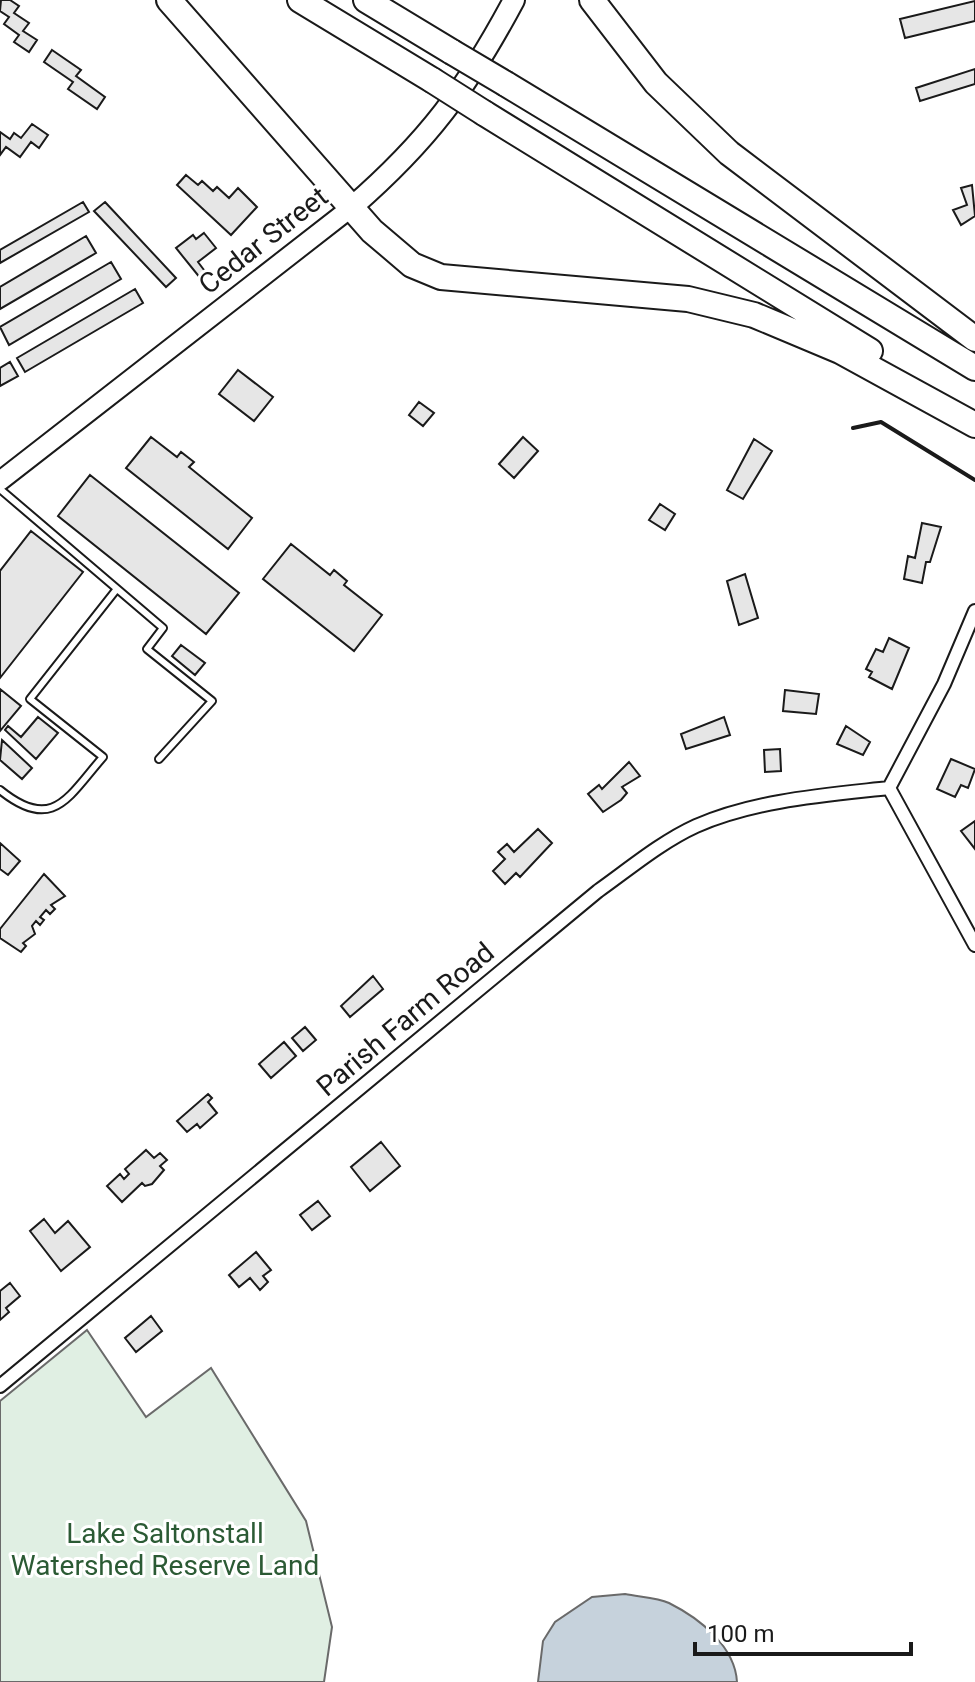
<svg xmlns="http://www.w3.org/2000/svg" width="975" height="1682" font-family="Roboto,sans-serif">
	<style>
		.green { fill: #e0efe3; stroke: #6a6a6a; stroke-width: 2 }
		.water { fill: #c6d2dc; stroke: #6a6a6a; stroke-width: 2 }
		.building { fill: #e6e6e6; stroke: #1a1a1a; stroke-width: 2 }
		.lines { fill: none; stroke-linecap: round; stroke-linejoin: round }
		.service-casing { stroke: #1a1a1a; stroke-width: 10 }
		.minor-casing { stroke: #1a1a1a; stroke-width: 16 }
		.secondary-casing { stroke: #1a1a1a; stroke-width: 22 }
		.primary-casing { stroke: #1a1a1a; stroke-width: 24 }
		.motorway-casing { stroke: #1a1a1a; stroke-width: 28 }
		.service { stroke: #fff; stroke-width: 6 }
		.minor { stroke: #fff; stroke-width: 12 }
		.secondary { stroke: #fff; stroke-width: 18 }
		.primary { stroke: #fff; stroke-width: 20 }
		.motorway { stroke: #fff; stroke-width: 24 }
		.motorway-bridge-casing { stroke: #1a1a1a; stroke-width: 28; stroke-linecap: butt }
		.motorway-bridge { stroke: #fff; stroke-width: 24 }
		.wall { stroke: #1a1a1a; stroke-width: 4 }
		.labels { text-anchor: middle; stroke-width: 6; stroke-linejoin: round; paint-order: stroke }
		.street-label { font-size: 28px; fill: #1a1a1a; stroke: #fff }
		.park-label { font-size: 28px; fill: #2b5a34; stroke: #fff }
	</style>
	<rect width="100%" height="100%" fill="#fff"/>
	<path class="green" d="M87,1330L146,1417L211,1368L306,1521L332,1627L324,1682H0V1401Z"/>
	<path class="water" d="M625,1594C639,1597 657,1597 669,1603C699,1618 735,1646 737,1682H538L543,1641L555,1622L592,1597Z"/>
	<path class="building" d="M1,0H10L19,6L14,13L29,23L23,31L37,40L29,52L14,42L19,35L4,24L9,17L0,11Z
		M975,1V21L905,38L900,19Z
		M52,50L81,70L76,76L105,97L97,109L68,89L73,82L44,62Z
		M975,69V84L920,101L916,88Z
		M32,124L48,135L39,148L31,142L20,157L6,147L0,155V132L10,139L14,133L21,138Z
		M186,175L198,185L202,181L213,191L217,187L229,198L238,188L257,207L231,235L177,185Z
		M972,185L975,216L961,225L953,210L967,205L961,188Z
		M83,202L89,212L0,263V250Z
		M105,202L176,278L166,287L94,211Z
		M204,233L216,248L198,262L207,274L201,279L176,248L193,235L196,239Z
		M86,236L96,253L0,309V287Z
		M111,262L121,279L9,345L0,327Z
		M135,289L143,303L25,372L17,358Z
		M10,362L18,376L0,386V368Z
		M238,370L273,397L254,421L219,394Z
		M419,402L434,413L423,426L409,415Z
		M151,437L177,457L181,452L194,462L189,467L252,518L228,549L126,468Z
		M523,437L538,451L514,478L499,464Z
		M754,439L772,451L743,499L727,490Z
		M90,475L239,593L206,634L58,516Z
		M660,504L675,514L665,530L649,520Z
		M922,523L941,527L930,562H926L922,583L904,579L908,556L915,558Z
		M31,531L83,572L0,678V571Z
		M291,544L330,575L334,570L347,581L344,585L382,615L354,651L263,579Z
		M745,574L758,618L739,625L727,581Z
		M889,638L909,648L892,689L869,677L872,672L866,669L876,649L883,652Z
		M181,645L205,663L195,675L172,656Z
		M0,689L21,706L0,731Z
		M785,690L819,694L816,714L783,711Z
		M38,717L58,733L36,759L5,730L8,726L21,737Z
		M724,717L730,735L686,749L681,734Z
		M846,726L870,742L863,755L837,744Z
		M2,740L32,768L22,779L0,760Z
		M780,749L781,771L765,772L764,750Z
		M951,759L975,769L968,788L961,785L955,797L937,789Z
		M629,762L640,776L622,787L627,793L621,800L603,812L588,794L599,785L602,789Z
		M975,821V849L961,831Z
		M538,829L552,843L520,877L516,873L505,884L493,871L505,859L498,852L507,844L514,852Z
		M0,843L20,861L8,875L0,869Z
		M44,874L65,896L51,905L55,909L50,914L46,910L40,917L44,920L40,925L36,921L32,926L35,934L23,943L26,946L21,952L0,938V929Z
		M373,976L383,989L350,1017L341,1006Z
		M305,1027L316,1040L303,1051L292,1038Z
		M284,1042L296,1056L271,1078L259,1064Z
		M208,1094L212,1098L208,1102L217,1113L200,1128L197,1124L187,1132L177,1121Z
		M381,1142L400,1166L370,1191L351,1167Z
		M146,1150L154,1158L160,1153L167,1160L160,1166L164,1170L152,1184L145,1186L142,1183L122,1202L107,1186L120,1174L124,1179L129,1174L125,1169Z
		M318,1201L330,1216L312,1230L300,1215Z
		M44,1219L55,1233L68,1221L90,1247L61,1271L30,1231Z
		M256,1252L271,1270L263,1276L268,1282L260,1290L250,1278L239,1287L229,1275Z
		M10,1283L20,1296L6,1308L9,1312L0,1320V1291Z
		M151,1316L162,1331L136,1352L125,1338Z"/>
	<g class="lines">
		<g class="service-casing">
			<path id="service" d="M0,489L163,628L147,649L212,701L159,759
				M0,790C53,833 68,797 103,757L30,699L116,590"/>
		</g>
		<g class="minor-casing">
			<path id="minor" d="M889,788L944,684L975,611
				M889,788L975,945
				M0,1386L598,891C629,869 661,842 696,826C755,800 826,795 889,788"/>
		</g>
		<g class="secondary-casing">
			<path id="secondary" d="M0,481L352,207"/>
		</g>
		<g class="primary-casing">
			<path id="primary" d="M352,207C428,141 467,88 514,0"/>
		</g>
		<g class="motorway-casing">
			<path id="motorway" d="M169,0L372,231L412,265L441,277L688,299L754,315L840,351L975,425
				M300,0L432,80
				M366,0L452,52
				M592,0L656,83L729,153L975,339
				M506,84L975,368
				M484,113L870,351"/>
		</g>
		<use href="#service" class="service"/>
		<use href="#minor" class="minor"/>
		<use href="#secondary" class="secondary"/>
		<use href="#primary" class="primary"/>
		<use href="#motorway" class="motorway"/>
		<g class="motorway-bridge-casing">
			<path id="motorway-bridge" d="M452,52L506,84
				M432,80L484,113"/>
		</g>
		<use href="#motorway-bridge" class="motorway-bridge"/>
		<path class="wall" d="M853,428L881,422L975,480"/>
	</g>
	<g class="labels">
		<g class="street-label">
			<text transform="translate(263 240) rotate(-38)" y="10">Cedar Street</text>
			<text transform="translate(405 1019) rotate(-40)" y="10">Parish Farm Road</text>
		</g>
		<g class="park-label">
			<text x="165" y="1543">Lake Saltonstall<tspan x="165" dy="32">Watershed Reserve Land</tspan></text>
		</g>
	</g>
	<path d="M695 1642v12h216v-12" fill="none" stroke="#1a1a1a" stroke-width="4"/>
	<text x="707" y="1642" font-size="24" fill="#1a1a1a" stroke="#ffffff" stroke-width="6" paint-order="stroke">100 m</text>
</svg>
